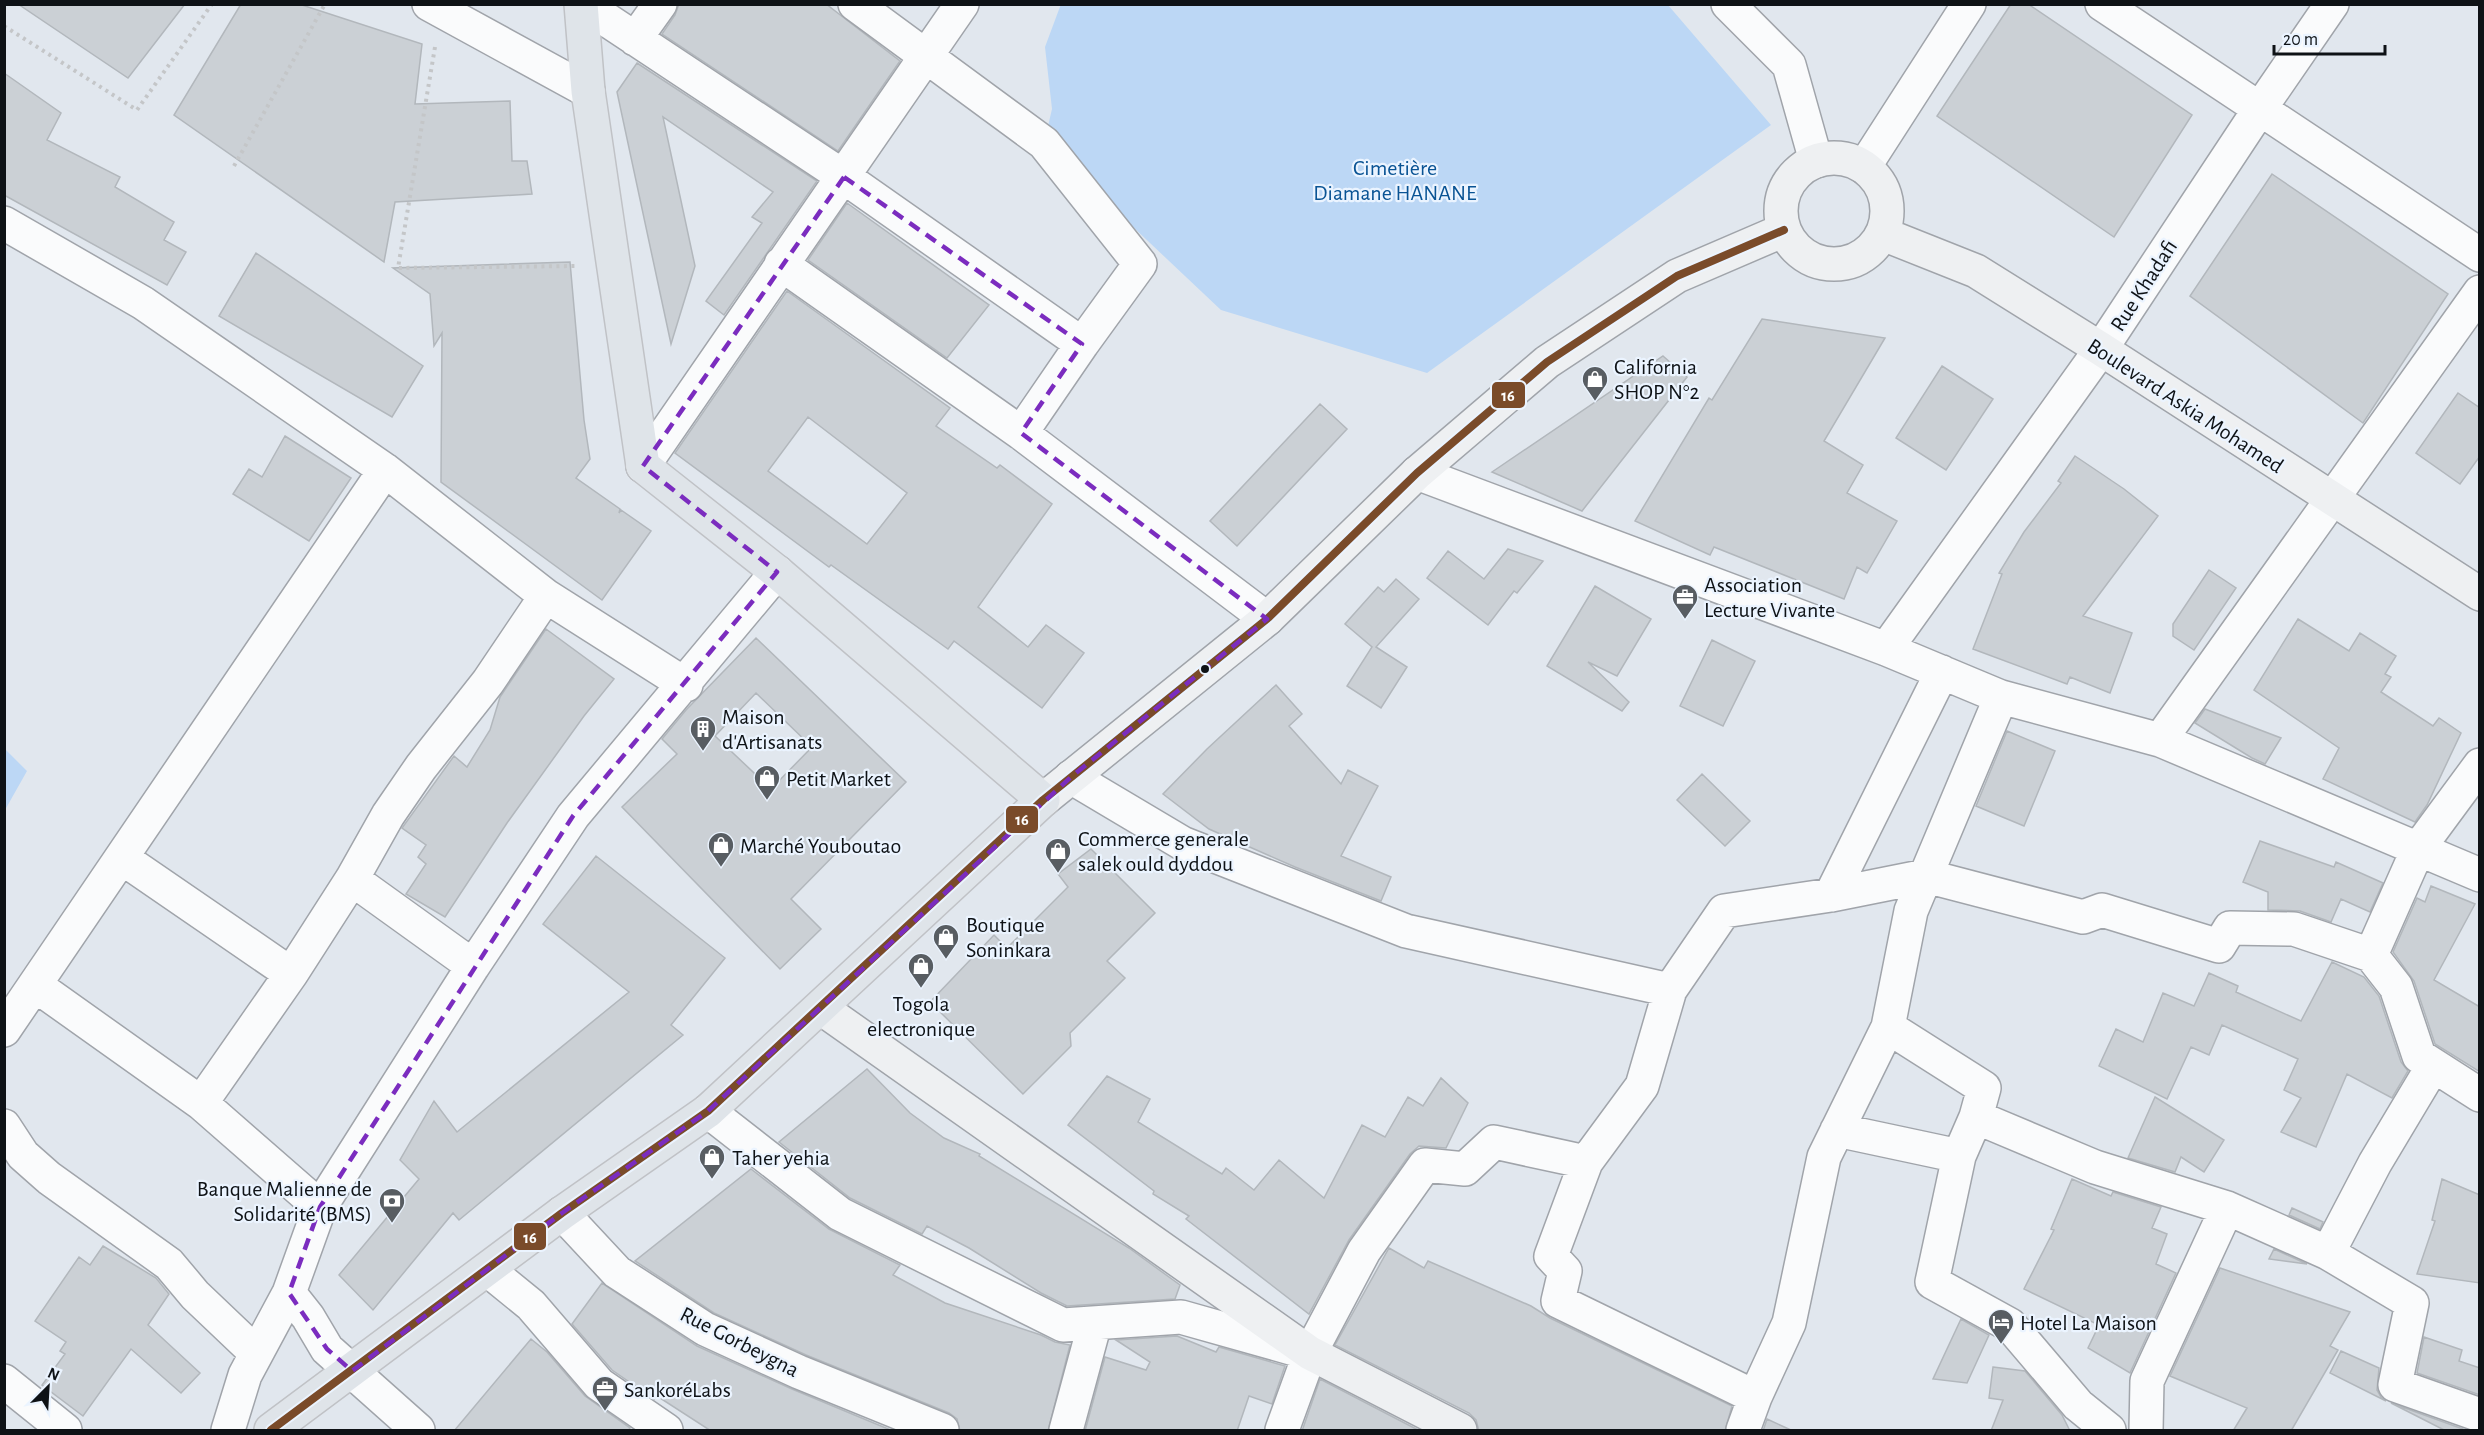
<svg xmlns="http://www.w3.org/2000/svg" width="2484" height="1435" font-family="'Alegreya Sans',sans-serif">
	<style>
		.green { fill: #bcd7f5 }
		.building { fill: #cbd0d5; stroke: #b2b7bc; stroke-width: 1.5; fill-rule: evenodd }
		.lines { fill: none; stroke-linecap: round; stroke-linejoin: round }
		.street-casing { stroke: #a0a4aa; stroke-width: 36 }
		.secondary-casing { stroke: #a0a4aa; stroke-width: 36 }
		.primary-casing { stroke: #c0c2c6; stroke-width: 36 }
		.path { stroke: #c4c6c8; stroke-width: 4; stroke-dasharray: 3 4.5; stroke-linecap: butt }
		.street { stroke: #fafbfc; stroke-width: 33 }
		.secondary { stroke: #eef0f2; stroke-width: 33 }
		.primary { stroke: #dfe4e9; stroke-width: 33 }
		.bus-1-casing { stroke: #ebf4ff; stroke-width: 12 }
		.bus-1 { stroke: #7a4b2a; stroke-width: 8 }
		.marked { fill: none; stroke: #7b2cbf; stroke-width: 4.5; stroke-dasharray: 12 8; stroke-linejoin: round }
		.bus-dot { fill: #0e1216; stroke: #ebf4ff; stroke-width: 2 }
		.labels { text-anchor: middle; stroke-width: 4.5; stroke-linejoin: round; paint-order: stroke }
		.park-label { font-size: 22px; fill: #095394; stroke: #ebf4ff }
		.street-label { font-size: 22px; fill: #0e1216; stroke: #ebf4ff }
		.poi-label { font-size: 22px; fill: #0e1216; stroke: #ebf4ff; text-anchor: start }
		.line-badge { stroke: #ebf4ff; stroke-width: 2 }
		.badge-label { font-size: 16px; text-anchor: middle; font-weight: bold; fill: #fff }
	</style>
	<rect width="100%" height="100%" fill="#e1e7ee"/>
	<path class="green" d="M1061,4L1668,5L1771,125L1427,373L1221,310L1044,143L1052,109L1045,47Z
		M5,749L27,771L5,810Z"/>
	<path class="building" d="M18,4H185L128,78Z
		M241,4H299L422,44L415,104L510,101L512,161H527L532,194L395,202L384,262L174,115Z
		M679,4H826L900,61L838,151L662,34L675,15Z
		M2011,4H2028L2192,115L2114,237L1937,116Z
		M637,63L817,181L724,315L706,301L762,223L752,217L773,192L663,117L695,266L671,344L617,92Z
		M4,73L61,113L47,140L120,177L115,187L174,222L164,240L186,252L167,285L4,195Z
		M2272,174L2448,294L2363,423L2190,296Z
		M847,203L989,305L947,358L808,260Z
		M256,253L423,366L392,417L219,316Z
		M570,262L584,420L590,459L576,478L620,509L619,513L621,510L651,531L602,600L441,482L442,333L434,346L430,294L393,268Z
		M787,291L950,408L936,426L997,468L1000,465L1052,504L978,607L1028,647L1046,625L1084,653L1042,708L954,641L948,649L831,565L829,567L675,453ZM808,417L907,493L867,544L768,471Z
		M1762,319L1885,338L1824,441L1863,465L1847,493L1897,521L1867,573L1857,567L1844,599L1714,547L1710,555L1635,521L1709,398L1712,400Z
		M1663,356L1687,377L1582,511L1492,472Z
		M1942,366L1993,399L1946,470L1896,438Z
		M2458,393L2480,408V456L2460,484L2416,453Z
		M1320,404L1347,429L1237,546L1210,521Z
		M285,436L351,478L309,541L233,494L249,469L262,477Z
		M2075,456L2124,489L2158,516L2083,616L2132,633L2110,693L2070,677L2067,684L1973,649L2002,574L1999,573L2024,532L2061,483L2058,481Z
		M1508,549L1543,561L1517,593L1514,591L1488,625L1427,578L1448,551L1484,579Z
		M2209,570L2236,588L2194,650L2173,636V624Z
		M1396,579L1419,599L1376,647L1407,667L1381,708L1347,686L1372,647L1345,624L1378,587L1384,592Z
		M1595,586L1651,619L1617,676L1588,662L1629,702L1622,711L1547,666Z
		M2298,619L2349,651L2360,633L2396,656L2385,674L2391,677L2381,692L2433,726L2439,718L2461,733L2427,805L2415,822L2323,779L2339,748L2254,690Z
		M546,629L614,679L584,716L507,823L445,917L406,894L426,864L418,857L426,845L402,828L454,756L467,767L490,730L500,697Z
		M756,638L906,782L791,899L821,929L780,969L622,807L677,754L662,739L686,710ZM756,693L812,747L771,789L715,736Z
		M1712,640L1755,661L1723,726L1680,706Z
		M1276,685L1302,714L1289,726L1341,784L1348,770L1378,786L1341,856L1391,877L1381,901L1295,867L1209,829L1163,794L1207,749Z
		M2205,709L2281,738L2265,764L2252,758L2195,723Z
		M2007,731L2055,751L2024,826L1976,806Z
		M1702,774L1750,821L1725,846L1677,800Z
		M2260,841L2334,867L2336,862L2383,883L2370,912L2341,899L2331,922L2300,911L2268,910V892L2243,882Z
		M1091,849L1155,913L1107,961L1125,978L1070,1033L1071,1046L1023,1094L930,1002L994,935L1007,948L1068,887L1058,874Z
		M596,856L725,958L671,1025L683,1035L459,1220L453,1213L373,1310L339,1275L419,1179L400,1160L434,1101L457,1132L629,992L543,924Z
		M2431,886L2475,904L2434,980L2480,1007V1072L2435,1044L2414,981L2393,952L2417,898L2425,902Z
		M2332,962L2364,977L2379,996L2401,1062L2408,1071L2392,1098L2347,1074L2316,1147L2281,1132L2301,1098L2284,1090L2298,1059L2222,1025L2209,1055L2191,1047L2167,1099L2099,1066L2116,1029L2143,1042L2163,993L2194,1006L2209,973L2238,986L2236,992L2301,1021Z
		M867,1069L910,1113L944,1138L980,1154L979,1156L1129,1248L1180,1285L1175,1299L1067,1306L1041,1293L969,1248L927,1226L922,1234L850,1198L779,1142Z
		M1107,1076L1150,1099L1138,1122L1222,1174L1226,1168L1254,1190L1279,1160L1324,1198L1362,1125L1385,1137L1408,1097L1423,1106L1441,1078L1468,1103L1446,1148L1419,1146L1410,1154L1349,1240L1309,1314L1186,1219L1189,1216L1153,1194L1154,1191L1068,1125Z
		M2155,1097L2224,1140L2204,1172L2181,1157L2175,1172L2128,1158Z
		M751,1169L829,1229L900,1265L893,1275L945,1303L1041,1335L1055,1342L1070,1345L1048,1431H960L957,1419L949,1413L806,1355L714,1313L635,1261Z
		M2072,1179L2111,1196L2113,1192L2161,1207L2152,1228L2167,1234L2156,1264L2176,1273L2130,1373L2088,1348L2099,1325L2024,1289L2054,1230L2051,1229Z
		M2442,1179L2480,1195V1283L2417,1274L2435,1221L2432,1220Z
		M2292,1208L2323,1222L2320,1229L2289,1215Z
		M103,1246L156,1278L169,1294L148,1325L200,1373L181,1393L131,1349L83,1416L42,1385L65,1354L60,1351L66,1342L35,1321L79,1257L90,1265Z
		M1389,1248L1424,1268L1428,1261L1531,1306L1550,1318L1732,1406L1725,1431H1479L1476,1420L1469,1413L1335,1345Z
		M2274,1249L2307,1264L2269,1259Z
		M2220,1268L2350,1312L2330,1346L2338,1350L2291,1431H2233L2247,1408L2170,1376Z
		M602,1283L697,1346L792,1389L893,1431H711L657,1396L654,1399L612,1370L572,1324Z
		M1961,1319L1989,1335L1967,1383L1933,1379Z
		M1177,1336L1216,1352L1219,1347L1285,1366L1272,1404L1249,1396L1237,1431H1085L1105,1357L1146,1370L1150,1362L1116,1340Z
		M2424,1337L2462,1350L2459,1361L2480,1368V1395L2417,1373Z
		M531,1339L547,1352L585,1396L630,1428L628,1431H454Z
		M2341,1351L2379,1368L2377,1390L2381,1397L2386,1401L2330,1373Z
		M1993,1367L2025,1371L2062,1415L2070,1431H1991L2003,1400L1989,1398Z
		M1320,1379L1420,1431H1302Z
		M2391,1403L2463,1429V1431H2446Z
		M1767,1419L1793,1431H1763Z"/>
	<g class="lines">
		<g class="street-casing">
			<path id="street" d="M429,4L588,91
				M583,4L844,177L1082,344L1140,264L1044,143L855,4
				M1728,4L1789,65L1816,161
				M2102,4L2480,255
				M635,39L660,4
				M1864,167L1969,4
				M4,223L143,303L385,470L546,596L686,685
				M781,264L1021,433
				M1082,344L1021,433L1267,619
				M643,466L962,4
				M1417,473L1886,649L2001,697L2160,740L2480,875
				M1886,649L2101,349L2259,110L2332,4
				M2160,740L2480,292
				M1071,777L1182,843L1406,931L1670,990
				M122,858L291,974
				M352,879L473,966
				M1831,895L1942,672
				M2371,955L2418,849L2480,765
				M35,985L201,1103L320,1207
				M1888,1027L1984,1088L1976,1117
				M4,1030L385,470
				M201,1103L291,974L352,879L388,815L421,767L488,682L546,596
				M708,1111L840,1214L1063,1325L1181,1317L1305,1352
				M4,1126L23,1155L49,1178L169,1264L195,1295L256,1353
				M1837,1130L1959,1156
				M562,1213L617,1272L705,1329L799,1372L942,1430
				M2328,1253L2375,1163L2433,1066
				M488,1270L531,1305L599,1384L666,1430
				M289,1293L308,1317L327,1349L418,1430
				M4,1381L65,1430
				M1755,1397L1558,1301L1565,1271L1551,1256L1586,1162L1642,1086L1670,990L1724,911L1831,895L1926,876L2083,917L2102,910L2219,946L2230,928L2294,929L2371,955L2396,987L2419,1056L2480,1095
				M228,1430L245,1375L289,1293L320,1207L473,966L573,816L777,572
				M1066,1430L1095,1323
				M1282,1430L1310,1353L1364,1251L1425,1165L1465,1169L1494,1142L1586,1162
				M1743,1430L1755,1397L1789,1323L1824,1157L1888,1027L1911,911L2001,697
				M2109,1430L2078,1405L2010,1325L1932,1282L1959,1156L1976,1117L2095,1167L2227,1208L2328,1253L2412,1303L2395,1385L2480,1415
				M2146,1430L2147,1381L2227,1208"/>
		</g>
		<g class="secondary-casing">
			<path id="secondary" d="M1781 211a53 53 0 1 1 106 0a53 53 0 1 1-106 0Z
				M1883,234L1976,271L2101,349L2480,594
				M1043,800L1267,619L1417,473L1547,362L1677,276L1784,230
				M821,1008L1310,1353L1460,1430"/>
		</g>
		<g class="primary-casing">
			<path id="primary" d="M271,1430L562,1213L708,1111L1043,800L777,572L643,466L588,91L581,4"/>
		</g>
		<path class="path" d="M4,26L137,110L212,4
			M435,47L398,268L578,266
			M234,166L325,4"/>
		<use href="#street" class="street"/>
		<use href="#secondary" class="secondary"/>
		<use href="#primary" class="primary"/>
		<g class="bus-1-casing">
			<path id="bus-1" d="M271,1430L562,1213L708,1111L1043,800L1267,619L1417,473L1547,362L1677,276L1784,230"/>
		</g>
		<use href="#bus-1" class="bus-1"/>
	</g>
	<path class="marked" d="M844,177L1082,344L1021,433L1267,619L1071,777L708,1111L562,1213L352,1371L327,1349L289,1293L320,1207L573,816L777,572L643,466Z"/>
	<defs>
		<g id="shop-pin" transform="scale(1.35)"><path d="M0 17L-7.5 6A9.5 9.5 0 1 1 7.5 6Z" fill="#585d62" stroke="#ebf4ff"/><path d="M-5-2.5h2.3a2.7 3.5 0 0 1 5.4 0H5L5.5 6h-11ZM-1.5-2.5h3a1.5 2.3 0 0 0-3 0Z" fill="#fff"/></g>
		<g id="office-pin" transform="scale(1.35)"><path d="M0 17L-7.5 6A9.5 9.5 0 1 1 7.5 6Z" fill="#585d62" stroke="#ebf4ff"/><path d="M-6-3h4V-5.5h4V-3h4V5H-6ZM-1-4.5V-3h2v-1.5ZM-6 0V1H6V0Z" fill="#fff"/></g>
		<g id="building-pin" transform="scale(1.35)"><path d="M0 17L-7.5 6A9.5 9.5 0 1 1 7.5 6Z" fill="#585d62" stroke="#ebf4ff"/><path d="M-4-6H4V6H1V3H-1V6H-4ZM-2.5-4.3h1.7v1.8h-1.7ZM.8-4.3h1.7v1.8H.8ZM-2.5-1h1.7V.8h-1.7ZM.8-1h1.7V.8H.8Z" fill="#fff"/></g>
		<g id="bank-pin" transform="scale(1.35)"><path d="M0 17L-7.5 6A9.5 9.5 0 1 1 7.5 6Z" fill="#585d62" stroke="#ebf4ff"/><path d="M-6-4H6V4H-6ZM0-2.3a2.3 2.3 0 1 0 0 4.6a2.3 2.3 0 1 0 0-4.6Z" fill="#fff"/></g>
		<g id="hotel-pin" transform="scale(1.35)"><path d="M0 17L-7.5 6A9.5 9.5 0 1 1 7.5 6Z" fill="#585d62" stroke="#ebf4ff"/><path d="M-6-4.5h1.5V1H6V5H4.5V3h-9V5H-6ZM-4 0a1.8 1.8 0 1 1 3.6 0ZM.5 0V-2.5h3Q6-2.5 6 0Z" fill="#fff"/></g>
	</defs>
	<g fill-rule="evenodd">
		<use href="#shop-pin" x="1595" y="379"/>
		<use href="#office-pin" x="1685" y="597"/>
		<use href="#building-pin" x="703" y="729"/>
		<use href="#shop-pin" x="767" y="778"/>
		<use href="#shop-pin" x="721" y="845"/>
		<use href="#shop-pin" x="1058" y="851"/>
		<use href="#shop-pin" x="946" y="937"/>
		<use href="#shop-pin" x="921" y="966"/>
		<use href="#shop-pin" x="712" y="1157"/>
		<use href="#bank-pin" x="392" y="1201"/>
		<use href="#hotel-pin" x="2001" y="1322"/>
		<use href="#office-pin" x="605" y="1389"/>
	</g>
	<circle class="bus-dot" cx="1205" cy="669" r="5"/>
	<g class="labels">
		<g class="park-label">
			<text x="1395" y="175">Cimetière<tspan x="1395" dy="25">Diamane HANANE</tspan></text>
		</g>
		<g class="street-label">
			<text transform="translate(2143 285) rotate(-57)" y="8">Rue Khadafi</text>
			<text transform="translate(2186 405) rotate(33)" y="8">Boulevard Askia Mohamed</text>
			<text transform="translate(740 1341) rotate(27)" y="8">Rue Gorbeygna</text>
		</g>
		<g class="poi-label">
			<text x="1614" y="374">California<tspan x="1614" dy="25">SHOP N°2</tspan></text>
			<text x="1704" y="592">Association<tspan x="1704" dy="25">Lecture Vivante</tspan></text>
			<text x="722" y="724">Maison<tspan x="722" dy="25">d'Artisanats</tspan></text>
			<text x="786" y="786">Petit Market</text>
			<text x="1078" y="846">Commerce generale<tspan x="1078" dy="25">salek ould dyddou</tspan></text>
			<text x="740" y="853">Marché Youboutao</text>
			<text x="966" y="932">Boutique<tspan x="966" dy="25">Soninkara</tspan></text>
			<text x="921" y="1011" text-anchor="middle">Togola<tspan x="921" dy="25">electronique</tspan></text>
			<text x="732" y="1165">Taher yehia</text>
			<text x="372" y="1196" text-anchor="end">Banque Malienne de<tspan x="372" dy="25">Solidarité (BMS)</tspan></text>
			<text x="2020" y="1330">Hotel La Maison</text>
			<text x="624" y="1397">SankoréLabs</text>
		</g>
	</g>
	<g class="line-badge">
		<rect x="1491" y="381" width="35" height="28" rx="6" fill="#7a4b2a"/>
		<rect x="1005" y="805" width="34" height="29" rx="6" fill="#7a4b2a"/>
		<rect x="513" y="1222" width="34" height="29" rx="6" fill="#7a4b2a"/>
	</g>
	<g class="badge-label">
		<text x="1508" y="401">16</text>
		<text x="1022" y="825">16</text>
		<text x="530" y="1243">16</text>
	</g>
	<rect width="2484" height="1435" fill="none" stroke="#0e1216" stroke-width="12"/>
	<g transform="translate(48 1387) rotate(24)" stroke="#ebf4ff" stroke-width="4.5" paint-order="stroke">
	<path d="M0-4.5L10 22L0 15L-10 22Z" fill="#0e1216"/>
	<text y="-9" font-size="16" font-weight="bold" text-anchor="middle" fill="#0e1216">N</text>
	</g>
	<path d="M2274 45v9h111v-9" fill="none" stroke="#0e1216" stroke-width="3"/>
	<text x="2283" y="45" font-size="18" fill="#0e1216" stroke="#ebf4ff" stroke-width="4.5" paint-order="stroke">20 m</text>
</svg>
